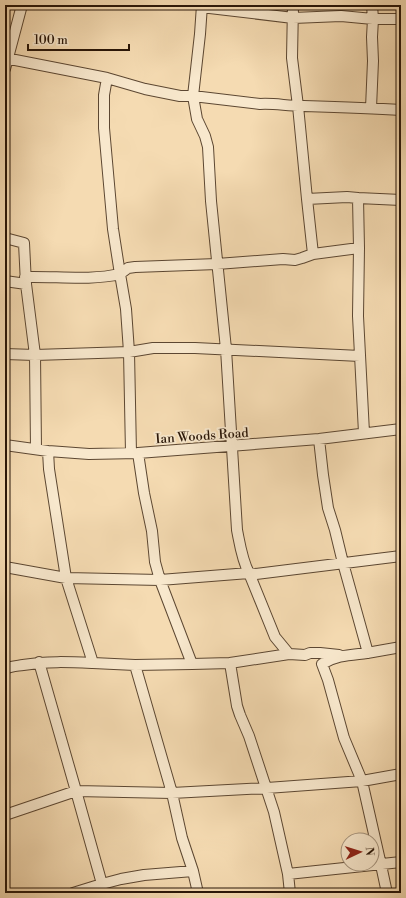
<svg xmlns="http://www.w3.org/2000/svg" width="406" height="898" font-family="'Libre Bodoni',serif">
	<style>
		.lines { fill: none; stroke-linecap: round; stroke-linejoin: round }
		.minor-casing { stroke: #5c4732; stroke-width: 12 }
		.path { stroke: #291608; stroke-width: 1; stroke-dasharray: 3 2; stroke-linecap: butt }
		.minor { stroke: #f8e8cd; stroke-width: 10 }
		.labels { text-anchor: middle; stroke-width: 3.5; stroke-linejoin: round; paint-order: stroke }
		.street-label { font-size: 13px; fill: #291608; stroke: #f8e8cd }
	</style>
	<rect width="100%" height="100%" fill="#f5dbb2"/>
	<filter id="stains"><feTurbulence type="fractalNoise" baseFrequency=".005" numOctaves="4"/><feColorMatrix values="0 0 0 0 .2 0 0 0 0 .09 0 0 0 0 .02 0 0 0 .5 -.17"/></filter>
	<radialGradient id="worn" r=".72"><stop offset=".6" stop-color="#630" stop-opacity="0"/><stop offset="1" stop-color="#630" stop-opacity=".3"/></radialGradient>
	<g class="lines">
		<g class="minor-casing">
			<path id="minor" d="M202,5L200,34L193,96L197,119L205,136L208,147L211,201L226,349L237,530C240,545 242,560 249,573L256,574L401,556
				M293,5L292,58L298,106L307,199L347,197L358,198L359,248L358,316L364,433
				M372,5L373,19H401
				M201,7L293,18L341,16L373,19L372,37L373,61L371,108
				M5,58L107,78L145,89L180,96H193L260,104C274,103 287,106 301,106C334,107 368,108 401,110
				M5,69L22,5
				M358,198L401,200
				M307,199L313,254L359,248
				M5,238L24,243L26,284L35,355L36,449
				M25,277C56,276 89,281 120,274L113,229L104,128V95L107,78
				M5,281L26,284
				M5,354L35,355L129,352L153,348H195L360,356
				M319,439L323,475L328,508L335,530L343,563L368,653
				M5,445L48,451L89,454L138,453L319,439L401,429
				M48,451L49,469L66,578L93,663L135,665L192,664
				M131,453L129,352L126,309L120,274L128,268L135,267L217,264L283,259L295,260L302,258L313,254
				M138,453L144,493L152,531L155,562L160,580L192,664L230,663L237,706L240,715L249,736L274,812L288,874L290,893
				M5,567L66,578L160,580L249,573L275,637L289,654
				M39,662L76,791L102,884L73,893
				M230,663L289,654L305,655L310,653H320L339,655
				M135,665L172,793L182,838L193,871L198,893
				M5,669C11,666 17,666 23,665C47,661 69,662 93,663
				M5,815L76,791L172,793L267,788L362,781L401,774
				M288,874L401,862
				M105,893L102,884L121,879L144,875L193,871
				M387,893L381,865L362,781L344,738L328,680L322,664C336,655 351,655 367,653C378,651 390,649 401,647"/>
		</g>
		<path class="path" d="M178,5L192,6"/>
		<use href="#minor" class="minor"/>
	</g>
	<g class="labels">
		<g class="street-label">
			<text transform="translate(202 435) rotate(-4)" y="5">Ian Woods Road</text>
		</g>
	</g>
	<rect width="406" height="898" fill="none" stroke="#f5dbb2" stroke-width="20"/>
	<rect x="6" y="6" width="394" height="886" fill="none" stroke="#291608" stroke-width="2"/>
	<rect x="10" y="10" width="386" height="878" fill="none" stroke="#291608"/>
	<g transform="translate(360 852) rotate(86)"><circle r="19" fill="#f8e8cd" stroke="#a5947e"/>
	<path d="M0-3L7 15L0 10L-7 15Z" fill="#8f2418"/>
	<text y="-6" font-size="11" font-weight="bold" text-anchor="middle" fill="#291608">N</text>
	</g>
	<path d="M28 44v6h101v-6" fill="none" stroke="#291608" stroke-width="2"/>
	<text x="34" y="44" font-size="12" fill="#291608" stroke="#f8e8cd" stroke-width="3" paint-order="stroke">100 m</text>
	<rect width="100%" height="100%" filter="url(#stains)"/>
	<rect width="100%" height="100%" fill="url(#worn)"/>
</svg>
